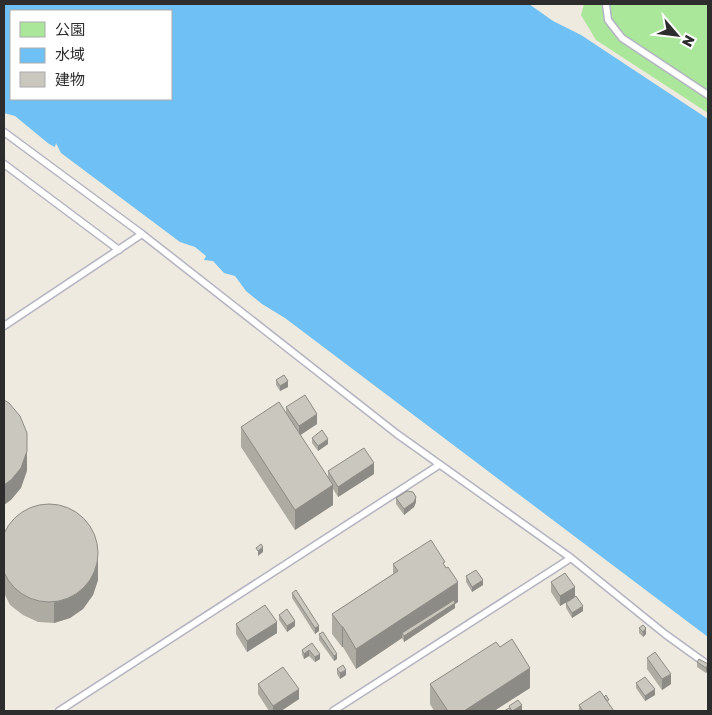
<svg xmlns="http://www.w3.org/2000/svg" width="712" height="715" font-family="'Golos Text','Noto Sans JP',sans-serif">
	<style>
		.green { fill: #aae79a }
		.water { fill: #6fc0f4; fill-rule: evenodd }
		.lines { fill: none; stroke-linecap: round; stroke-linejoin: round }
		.service-casing { stroke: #b3b3c1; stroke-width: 9 }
		.service { stroke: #fff; stroke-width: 6 }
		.wall { fill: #aeaba3 }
		.shaded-wall { fill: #8d8b85 }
		.building { fill: #cac7be; stroke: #8d8b85 }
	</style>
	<rect width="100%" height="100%" fill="#efeadf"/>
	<path class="green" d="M584,4H708V113L596,40L581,15Z"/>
	<path class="water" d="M4,4H529L553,21L581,35L708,119V637L285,318L262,304L246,291L235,276L224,273L213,261L204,260L206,256L195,247L180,242L61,153L56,143L55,147L49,144L15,116L4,113ZM11,11H171V99H11Z"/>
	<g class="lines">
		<g class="service-casing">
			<path id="service" d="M606,4L608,20L622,38L708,95
				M4,132L142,234L397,434L571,558L665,634L708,665
				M4,164L119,250
				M4,326L142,234
				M59,711L439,465
				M333,711L571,558"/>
		</g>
		<use href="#service" class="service"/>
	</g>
	<path class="wall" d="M276,380L288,387L280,391L276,385Z
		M286,407L317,424L300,435L328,478V471L374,474L338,497L333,489V505L295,530L241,447V427L286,412Z
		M312,438L328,444L318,451L312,443Z
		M396,498L416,502L414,507L404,515L396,504Z
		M4,534L98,580L93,595L83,609L70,618L54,623L38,622L23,615L10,605L4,593Z
		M393,564L445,566L458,602L455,604V608L404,642L402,638L356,669L343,647H342L332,634V614L393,574Z
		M466,576L483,585L472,592L466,582Z
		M551,582L575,597L560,606L551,592Z
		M292,593L319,631L315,634L292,598Z
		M566,603L583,611L572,618L566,608Z
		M279,615L295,626L287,632L279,620Z
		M236,624L277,633L247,652L236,634Z
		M639,628L646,634L643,637L639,633Z
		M319,634L337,659L334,661L319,640Z
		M312,643L320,659L315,662L309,656L304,659L302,655V650Z
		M647,658L671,684L662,690L647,669Z
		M699,659L708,670L706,673L697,667V662Z
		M337,669L346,675L340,679L337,674Z
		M636,683L655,695L645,701L636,688Z
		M258,684L299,699L281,711H269L258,694Z
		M430,684L530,688L494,711H434L430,704Z
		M609,704L614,711H579V705Z"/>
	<path class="shaded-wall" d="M288,381V387L280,391V386Z
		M317,414V424L299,436V426Z
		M328,439V444L318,451V446Z
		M27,451V471L21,488L11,500L4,505V485Z
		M374,463V474L338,497V487Z
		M333,485V505L295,530V510Z
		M416,497V502L414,507L404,515V509Z
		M263,547V552L258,556V551Z
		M98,560V580L93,595L83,609L70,618L54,623V603Z
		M483,580V585L472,592V587Z
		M458,582V602L455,604V608L404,642V636L402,633V638L356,669V649Z
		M575,587V597L560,606V596Z
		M583,606V611L572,618V613Z
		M295,621V626L287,632V626Z
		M277,622V633L247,652V641Z
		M319,626V631L315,634V628Z
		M342,627H343V647H342Z
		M646,628V634L643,637V632Z
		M309,650V656L304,659V654Z
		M320,654V659L315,662V657Z
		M337,654V659L334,661V656Z
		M708,664V670L706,673V668Z
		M530,668V688L494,711H464Z
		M346,670V675L340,679V673Z
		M671,674V684L662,690V679Z
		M299,689V699L281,711H273V706Z
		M655,689V695L645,701V696Z
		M522,705V711H512Z"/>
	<path class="building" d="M284,375L288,381L280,386L276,380Z
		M305,395L317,414L299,426L286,407Z
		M4,400L9,403L20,416L27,433V451L21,468L11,480L4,485Z
		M279,402L333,485L295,510L241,427Z
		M322,430L328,439L318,446L312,438Z
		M364,448L374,463L338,487L328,471Z
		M407,491L413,492L416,497L414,502L404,509L396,498Z
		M0 553a49 49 0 1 1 98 0a49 49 0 1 1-98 0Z
		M431,540L445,562L443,563L446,568L448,567L458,582L356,649L343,627H342L332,614L398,571L393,564Z
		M261,544L263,547L258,551L256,548Z
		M476,570L483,580L472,587L466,576Z
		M565,573L575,587L560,596L551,582Z
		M296,590L319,626L315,628L292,593Z
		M576,596L583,606L572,613L566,603Z
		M454,600L455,603L404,636L402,633Z
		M265,605L277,622L247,641L236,624Z
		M287,609L295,621L287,626L279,615Z
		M643,625L646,628L643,632L639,628Z
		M323,632L337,654L334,656L319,634Z
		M512,639L530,668L464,711H448L430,684L496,642L500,647Z
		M312,643L320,654L315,657L309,650L304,654L302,650Z
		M655,652L671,674L662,679L647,658Z
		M699,659L708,664L706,668L697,662Z
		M343,665L346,670L340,673L337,669Z
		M283,667L299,689L273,706L258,684Z
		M645,677L655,689L645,696L636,683Z
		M600,691L614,711H583L579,705Z
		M606,695L609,700L607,701L604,697Z
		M518,700L522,705L512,711L509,706Z
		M509,708L511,711H504Z"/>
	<rect width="712" height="715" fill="none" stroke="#2d2d2d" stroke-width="10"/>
	<rect x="10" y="10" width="162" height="90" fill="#ffffff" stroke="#ababab"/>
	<rect x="20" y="22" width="25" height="15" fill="#aae79a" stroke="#ababab"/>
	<text x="55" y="35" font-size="15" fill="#2d2d2d">公園</text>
	<rect x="20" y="48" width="25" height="15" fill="#6fc0f4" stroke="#ababab"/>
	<text x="55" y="60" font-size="15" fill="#2d2d2d">水域</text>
	<rect x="20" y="72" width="25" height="15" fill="#cac7be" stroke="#ababab"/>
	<text x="55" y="85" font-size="15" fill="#2d2d2d">建物</text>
	<g transform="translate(677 35) rotate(118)" stroke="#ffffff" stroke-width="4" paint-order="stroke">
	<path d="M0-4L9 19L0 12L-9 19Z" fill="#2d2d2d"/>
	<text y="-8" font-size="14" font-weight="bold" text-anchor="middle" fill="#2d2d2d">N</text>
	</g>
</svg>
